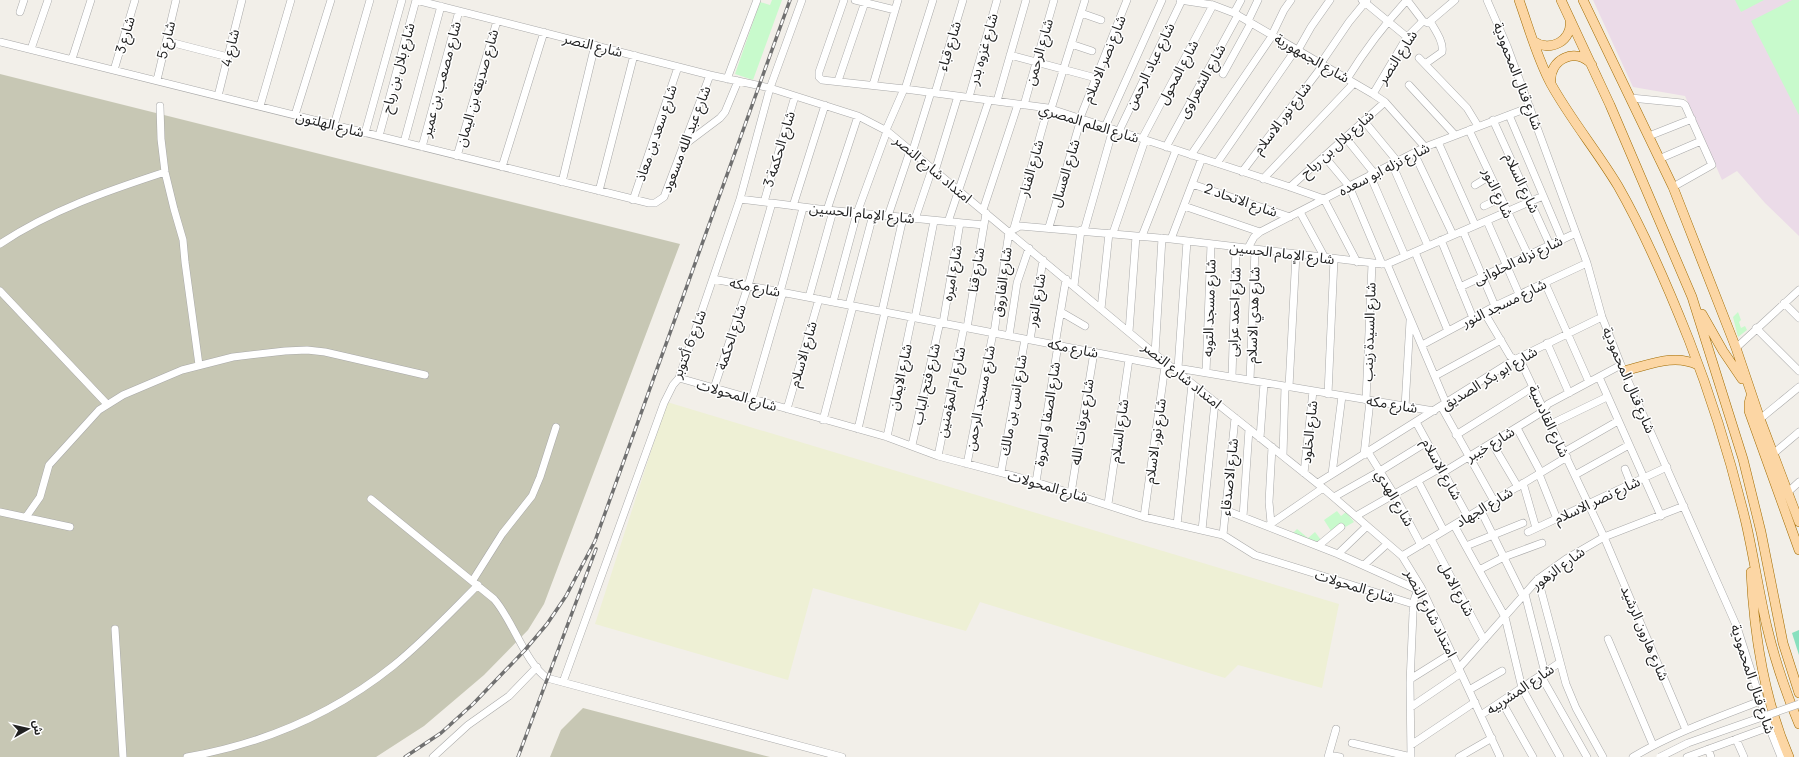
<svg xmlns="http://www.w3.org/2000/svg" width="1799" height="757" font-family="Manrope,'Noto Sans Arabic',sans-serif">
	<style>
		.industrial { fill: #ebdbe8 }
		.construction { fill: #c7c7b4 }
		.farmland { fill: #eef0d5 }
		.park { fill: #c8facc }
		.pitch { fill: #88e0be }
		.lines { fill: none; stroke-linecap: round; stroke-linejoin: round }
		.minor-casing { stroke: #a9a9a9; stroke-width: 8 }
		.major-casing { stroke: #a06b00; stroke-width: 10 }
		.minor { stroke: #fff; stroke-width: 7 }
		.major { stroke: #fcd6a4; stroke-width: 9 }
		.rail-casing { stroke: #707070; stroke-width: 3.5 }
		.rail { stroke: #fff; stroke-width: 2; stroke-dasharray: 6; stroke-linecap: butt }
		.minor-bridge-casing { stroke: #a9a9a9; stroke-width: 8; stroke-linecap: butt }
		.minor-bridge { stroke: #fff; stroke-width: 7 }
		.labels { text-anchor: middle; stroke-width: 3; stroke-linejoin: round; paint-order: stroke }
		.street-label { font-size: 14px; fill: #222; stroke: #fff }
	</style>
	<rect width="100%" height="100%" fill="#f2efe9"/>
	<path class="industrial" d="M1593,0H1799V236L1765,203L1737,171L1722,180L1685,96L1633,87Z"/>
	<path class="construction" d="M0,74L680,244L544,604L528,630L484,675L424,726L376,757H0Z
		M583,708L770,757H550L561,730Z"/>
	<path class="farmland" d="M667,402L1339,604L1322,688L1238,665L1225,678L980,602L966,631L813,588L788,680L595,624Z"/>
	<path class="park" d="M772,0H782L753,80L735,74L760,2L770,5Z
		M1735,0H1764L1741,12Z
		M1792,0H1799V115L1751,21Z
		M1738,312L1741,320L1739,322L1741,328L1745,326L1747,330L1738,337L1733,317Z
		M1337,511L1341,516L1346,512L1354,522L1333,534L1324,520Z
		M1297,529L1308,538L1315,532L1321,540L1316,546L1291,535Z"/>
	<path class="pitch" d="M1799,630V655L1792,633Z"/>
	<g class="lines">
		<g class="minor-casing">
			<path id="minor" d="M416,0L710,75L770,88L858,116L887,131L1155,354L1323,488L1402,556L1421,587L1500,757
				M844,0L819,72V77L822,80L905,89L1048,108L1290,187L1324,199L1357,262
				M855,0L895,10
				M1180,0L1213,5L1234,13L1373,94L1385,102L1425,147
				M1362,0L1407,37
				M1407,0L1423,21L1428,23L1455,0
				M1487,0L1507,46L1587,263L1602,317L1621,365L1737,627L1769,727L1781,757
				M20,12L24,0
				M1081,13L1101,20
				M1234,13L1241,0
				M1248,21L1258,0
				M166,41L228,57
				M0,42L649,203H655L664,197L710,75
				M1071,44L1092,51
				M31,49L48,0
				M1298,50L1311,27L1330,0
				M1010,55L1096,78
				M1419,58L1467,108L1478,126
				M72,59L91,0
				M1321,63L1349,22L1367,0
				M1425,64L1442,52C1444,42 1435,30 1430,21
				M114,70L135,0
				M1223,74L1251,23
				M727,79L757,0
				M1347,79C1365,50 1384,25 1407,0
				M157,80L176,0
				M838,81L865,2
				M873,85L898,0
				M1409,85L1455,135
				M905,89L933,0
				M935,93L963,0
				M1373,94L1407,37L1423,21
				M218,96L242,0
				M969,97L997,0
				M1631,98L1682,103L1685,105L1712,165L1673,187
				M997,101L1026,0
				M1024,105L1054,0
				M160,106L161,139L165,172L174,209L183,240L185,262L199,365
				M260,106L291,0
				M1051,109L1085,0
				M295,115L331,0
				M1509,115L1562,240
				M1080,118L1127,0
				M1493,120L1550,245
				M1364,121L1397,161
				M334,125L370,0
				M1105,127L1162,0
				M886,130L904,89
				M1469,130L1528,255
				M1119,131L1182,0
				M365,133L402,0
				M379,136L416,0
				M1649,136L1692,119
				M1345,137L1374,173
				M1142,139L1213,5
				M404,142L441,6
				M1438,142L1475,225
				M684,145L720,118L725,112L738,81
				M422,147L459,11
				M1166,147L1238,15
				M912,153L931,92
				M1414,153L1453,235
				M1191,155L1270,39L1284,10L1291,0
				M457,156L497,21
				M1324,156L1349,186L1382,264
				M1659,159L1701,141
				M1217,163L1296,49
				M1392,164L1428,246
				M502,167L544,32
				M935,171L958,96
				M1242,172L1323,65
				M1370,175L1405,256
				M1263,179L1354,83
				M562,182L595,45
				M1192,184L1290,217
				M1475,185L1490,176
				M1290,187L1385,102
				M599,191L634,55
				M740,199L827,210L984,225
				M633,200L678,67
				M764,202L795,96
				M793,206L825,105
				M1184,206L1260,232
				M1484,206L1501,198
				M827,210L858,116
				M983,210L1018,104
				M1300,212L1325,258
				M888,216L910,151
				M915,219L932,169
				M1487,221L1519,294
				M948,222L989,100
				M1049,227L1081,119
				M1014,228L1048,108
				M1084,231L1113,129
				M1463,231L1495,306
				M1113,233L1145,140
				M1142,236L1176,150
				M1171,239L1202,158
				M1441,240L1473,318
				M0,244C51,210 107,191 165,172
				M1248,248L1254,237L1260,232L1425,147L1530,107
				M1415,252L1448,331
				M1387,264L1446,403
				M713,279L1171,367L1434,411
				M1545,283L1589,382
				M1074,286L1081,230
				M1460,287L1576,233
				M0,291L107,404
				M780,292L803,208
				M809,297L833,211
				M833,302L857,213L887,131
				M1784,303L1799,318
				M849,305L873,215
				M1101,309L1109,233
				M882,311L903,218
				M1061,312L1085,326
				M1484,312L1510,356L1523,366L1604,537L1686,730
				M915,318L934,221
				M943,323L960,223
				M967,328L986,213
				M1756,328L1799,371
				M1129,332L1136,236
				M994,333L1009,232L1020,226L1171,239L1382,264H1387L1543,196
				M1009,336L1017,283L1029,248
				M1030,340L1043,260
				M1547,343L1569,393
				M1055,345L1066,279
				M1422,345L1495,306L1587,263
				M1736,348L1799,290
				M1155,354L1162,238
				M1178,368L1187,241
				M1206,373L1211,244
				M1435,376L1501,340
				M1232,377L1236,247
				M1599,377L1661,516
				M679,378L887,437L938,456L1036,482L1144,517L1223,535L1255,555L1413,604
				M1250,380L1255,249
				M1289,387L1296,254
				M714,388L748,286L772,203
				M1328,394L1334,259
				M752,399L783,292
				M1366,400L1372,264
				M1441,406L1494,501
				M1405,407L1410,321
				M787,409L819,299
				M1760,419L1799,387
				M823,420L853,306
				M1416,422L1468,517
				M1551,424L1607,397
				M1517,428L1541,473
				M858,429L885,312
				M1456,435L1533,387
				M887,437L912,317
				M1260,438L1264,383
				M1492,443L1518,487
				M912,445L940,322
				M1368,452L1394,494L1421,545
				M1564,452L1618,421
				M1773,454L1799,432
				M1364,455L1370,401
				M938,456L964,327
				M1283,456L1285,386
				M967,464L993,333
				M1625,469L1631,484
				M1001,472L1025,339
				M1304,473L1313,391
				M1332,474L1342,396
				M1539,474L1557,519
				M1575,475L1629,445
				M1418,481L1444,531
				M1036,482L1058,345
				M1318,483L1514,360L1602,317
				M1523,483L1536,528
				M1788,492L1799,482
				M1071,493L1094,352
				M1334,497L1380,471L1427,442
				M371,499L494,599C512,619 526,664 547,678L842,757
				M1108,504L1129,359
				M1480,509L1523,596
				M1225,510L1338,554L1418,590
				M0,512L70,527
				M1356,516L1435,471L1447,470L1542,412L1548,404L1621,365
				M26,517L40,497L49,465L99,410L123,395L182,370L233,357L285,351L307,350L325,352L425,375
				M1144,517L1165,366
				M1243,517L1249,429
				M1271,523L1269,502L1272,447
				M1177,525L1192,384
				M1269,525L1323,488
				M1454,525L1505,617L1522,688L1560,757
				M1202,530L1215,402
				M1528,532L1667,467
				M1223,535L1235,418
				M1431,539L1484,640
				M1318,546L1341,527
				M1466,546L1523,523
				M1338,554L1367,526
				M1402,556L1567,457
				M1364,565L1387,544
				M1479,570L1504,557L1542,543
				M1538,579L1566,684L1576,708L1603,757
				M473,580L502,534L532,496L540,477L556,427
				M1525,594L1545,673
				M115,629L123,757
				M1608,639L1653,745
				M1459,668L1538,579L1566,559L1604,537L1684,506
				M1541,676L1587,757
				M1412,678L1452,653
				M563,682L664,403L673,385L679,378L740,199L770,88L802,0
				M1469,690L1502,671
				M1502,702L1533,757
				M1411,707L1461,673
				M1481,715L1559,663
				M1736,739L1744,757
				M1352,743L1411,757
				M1411,745L1475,702
				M1708,749L1711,757
				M1334,756L1340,757
				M187,757C262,744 333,714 393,666C423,642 450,613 478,585
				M433,757L468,725L509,696L537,667
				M1328,757L1336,729
				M1411,757L1410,683L1413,613C1413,604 1414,593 1421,588
				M1459,757L1492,738
				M1633,757C1673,733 1717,718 1760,701
				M1687,757L1769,727"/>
		</g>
		<g class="major-casing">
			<path id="major" d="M1519,0C1529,28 1537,58 1551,84C1571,120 1597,151 1618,186C1646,235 1668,287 1689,340C1712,399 1731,461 1746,523C1754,558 1759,593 1767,627C1775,661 1786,693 1799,724
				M1561,0L1610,105L1692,297L1743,459L1761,532L1783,643L1799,693
				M1583,0L1673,187L1736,348L1760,419L1799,522
				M1533,41C1550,53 1573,41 1570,19
				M1551,83C1548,59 1577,46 1592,65
				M1702,314L1723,351L1742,379
				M1624,371C1649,365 1674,353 1698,365
				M1751,396L1749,403V411L1799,550
				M1751,572C1754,634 1764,699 1789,757"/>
		</g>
		<use href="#minor" class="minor"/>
		<use href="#major" class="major"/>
		<g class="rail-casing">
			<path id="rail" d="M405,757L441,733L473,704L525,650L547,624L566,596L595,541L790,0
				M518,757L596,549"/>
		</g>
		<use href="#rail" class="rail"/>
		<g class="minor-bridge-casing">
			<path id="minor-bridge" d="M1660,757L1688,743L1799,704"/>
		</g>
		<use href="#minor-bridge" class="minor-bridge"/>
	</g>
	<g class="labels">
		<g class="street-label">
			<text transform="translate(125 35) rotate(-74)" y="5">شارع 3</text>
			<text transform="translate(166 40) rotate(-76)" y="5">شارع 5</text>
			<text transform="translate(593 45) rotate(14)" y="5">شارع النصر</text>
			<text transform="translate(949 46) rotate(-73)" y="5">شارع قباء</text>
			<text transform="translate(230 48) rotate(-76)" y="5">شارع 4</text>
			<text transform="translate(983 49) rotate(-74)" y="5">شارع غزوه بدر</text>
			<text transform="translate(1039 52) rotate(-74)" y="5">شارع الرحمن</text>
			<text transform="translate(1397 57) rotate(-57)" y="5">شارع النصر</text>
			<text transform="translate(1312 58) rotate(30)" y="5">شارع الجمهورية</text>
			<text transform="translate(1104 59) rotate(-68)" y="5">شارع نصر الاسلام</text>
			<text transform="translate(1150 66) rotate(-64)" y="5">شارع عباد الرحمن</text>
			<text transform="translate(398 68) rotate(-75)" y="5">شارع بلال بن رباح</text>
			<text transform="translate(1178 72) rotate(-62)" y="5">شارع المحول</text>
			<text transform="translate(1518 76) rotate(69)" y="5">شارع قنال المحمودية</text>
			<text transform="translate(441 79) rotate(-75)" y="5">شارع مصعب بن عمير</text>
			<text transform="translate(1202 81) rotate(-61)" y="5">شارع الشعراوى</text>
			<text transform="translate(477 88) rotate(-74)" y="5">شارع صديقه بن اليمان</text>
			<text transform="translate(1282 118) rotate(-53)" y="5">شارع نور الاسلام</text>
			<text transform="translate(1089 123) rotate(17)" y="5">شارع العلم المصري</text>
			<text transform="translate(330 124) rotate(14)" y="5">شارع الهلتون</text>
			<text transform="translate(656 133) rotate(-71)" y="5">شارع سعد بن معاذ</text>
			<text transform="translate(686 139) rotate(-69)" y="5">شارع عبد الله مسعود</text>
			<text transform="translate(1337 144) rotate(-42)" y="5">شارع بلال بن رباح</text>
			<text transform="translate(779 149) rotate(-73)" y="5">شارع الحكمة 3</text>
			<text transform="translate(1031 168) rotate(-74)" y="5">شارع الفنار</text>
			<text transform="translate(933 169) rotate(40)" y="5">امتداد شارع النصر</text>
			<text transform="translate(1384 169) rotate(-27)" y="5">شارع نزله ابو سعده</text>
			<text transform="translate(1065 173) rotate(-73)" y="5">شارع العسال</text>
			<text transform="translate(1522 183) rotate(65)" y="5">شارع السلام</text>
			<text transform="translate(1498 193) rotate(65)" y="5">شارع النور</text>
			<text transform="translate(1241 200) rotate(19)" y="5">شارع الاتحاد 2</text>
			<text transform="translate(862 213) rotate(6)" y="5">شارع الإمام الحسين</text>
			<text transform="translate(1282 253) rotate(7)" y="5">شارع الإمام الحسين</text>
			<text transform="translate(1518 260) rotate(-25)" y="5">شارع نزله الحلوانى</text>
			<text transform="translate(976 270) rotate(-81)" y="5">شارع قنا</text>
			<text transform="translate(952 273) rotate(-80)" y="5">شارع اميره</text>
			<text transform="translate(1002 282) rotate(-82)" y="5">شارع الفاروق</text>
			<text transform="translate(755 287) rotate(11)" y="5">شارع مكه</text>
			<text transform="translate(1036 300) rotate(-80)" y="5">شارع النور</text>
			<text transform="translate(1504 303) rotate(-26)" y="5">شارع مسجد النور</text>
			<text transform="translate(1209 308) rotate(-88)" y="5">شارع مسجد التوبه</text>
			<text transform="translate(1234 312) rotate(-88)" y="5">شارع احمد عرابى</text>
			<text transform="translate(1253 315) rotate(-88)" y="5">شارع هدي الاسلام</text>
			<text transform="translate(1369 332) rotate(-88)" y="5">شارع السيدة زينب</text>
			<text transform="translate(731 337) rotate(-72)" y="5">شارع الحكمة</text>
			<text transform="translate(689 344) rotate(-69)" y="5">شارع 6 أكتوبر</text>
			<text transform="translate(1073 348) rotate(11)" y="5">شارع مكه</text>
			<text transform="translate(803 354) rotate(-74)" y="5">شارع الاسلام</text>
			<text transform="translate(1182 375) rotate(39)" y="5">امتداد شارع النصر</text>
			<text transform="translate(900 377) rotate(-78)" y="5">شارع الايمان</text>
			<text transform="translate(1489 378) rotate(-31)" y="5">شارع ابو بكر الصديق</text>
			<text transform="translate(1629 380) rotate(67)" y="5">شارع قنال المحمودية</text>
			<text transform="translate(926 384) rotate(-77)" y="5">شارع فتح الباب</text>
			<text transform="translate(951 392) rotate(-78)" y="5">شارع ام المؤمنين</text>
			<text transform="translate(737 395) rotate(16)" y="5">شارع المحولات</text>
			<text transform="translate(980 398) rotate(-79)" y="5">شارع مسجد الرحمن</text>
			<text transform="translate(1392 404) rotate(9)" y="5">شارع مكه</text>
			<text transform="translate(1013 405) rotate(-80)" y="5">شارع انس بن مالك</text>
			<text transform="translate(1047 414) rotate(-81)" y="5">شارع الصفا و المروة</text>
			<text transform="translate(1549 421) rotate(65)" y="5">شارع القادسية</text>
			<text transform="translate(1082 422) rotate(-81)" y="5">شارع عرفات الله</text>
			<text transform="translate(1119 431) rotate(-82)" y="5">شارع السلام</text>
			<text transform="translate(1309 432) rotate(-84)" y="5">شارع الخلود</text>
			<text transform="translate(1155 441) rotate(-82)" y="5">شارع نور الاسلام</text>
			<text transform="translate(1490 444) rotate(-31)" y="5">شارع خيبر</text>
			<text transform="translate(1442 469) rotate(61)" y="5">شارع الاسلام</text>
			<text transform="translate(1229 477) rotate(-84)" y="5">شارع الاصدقاء</text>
			<text transform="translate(1048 486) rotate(16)" y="5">شارع المحولات</text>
			<text transform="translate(1395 498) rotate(60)" y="5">شارع الهدي</text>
			<text transform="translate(1597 500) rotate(-25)" y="5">شارع نصر الاسلام</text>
			<text transform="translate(1484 507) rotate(-31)" y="5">شارع الجهاد</text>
			<text transform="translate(1558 568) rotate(-36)" y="5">شارع الزهور</text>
			<text transform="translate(1355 586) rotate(17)" y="5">شارع المحولات</text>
			<text transform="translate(1457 589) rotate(62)" y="5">شارع الامل</text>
			<text transform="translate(1431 613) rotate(63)" y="5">امتداد شارع النصر</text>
			<text transform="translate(1645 633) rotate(67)" y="5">شارع هارون الرشيد</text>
			<text transform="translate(1753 679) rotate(72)" y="5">شارع قنال المحمودية</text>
			<text transform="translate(1520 689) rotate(-34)" y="5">شارع المشربيه</text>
		</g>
	</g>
	<g transform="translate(28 729) rotate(82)" stroke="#ffffff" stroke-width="3" paint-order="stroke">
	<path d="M0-3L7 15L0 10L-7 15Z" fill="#222222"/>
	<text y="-6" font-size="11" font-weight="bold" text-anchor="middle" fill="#222222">ش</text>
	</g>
</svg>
